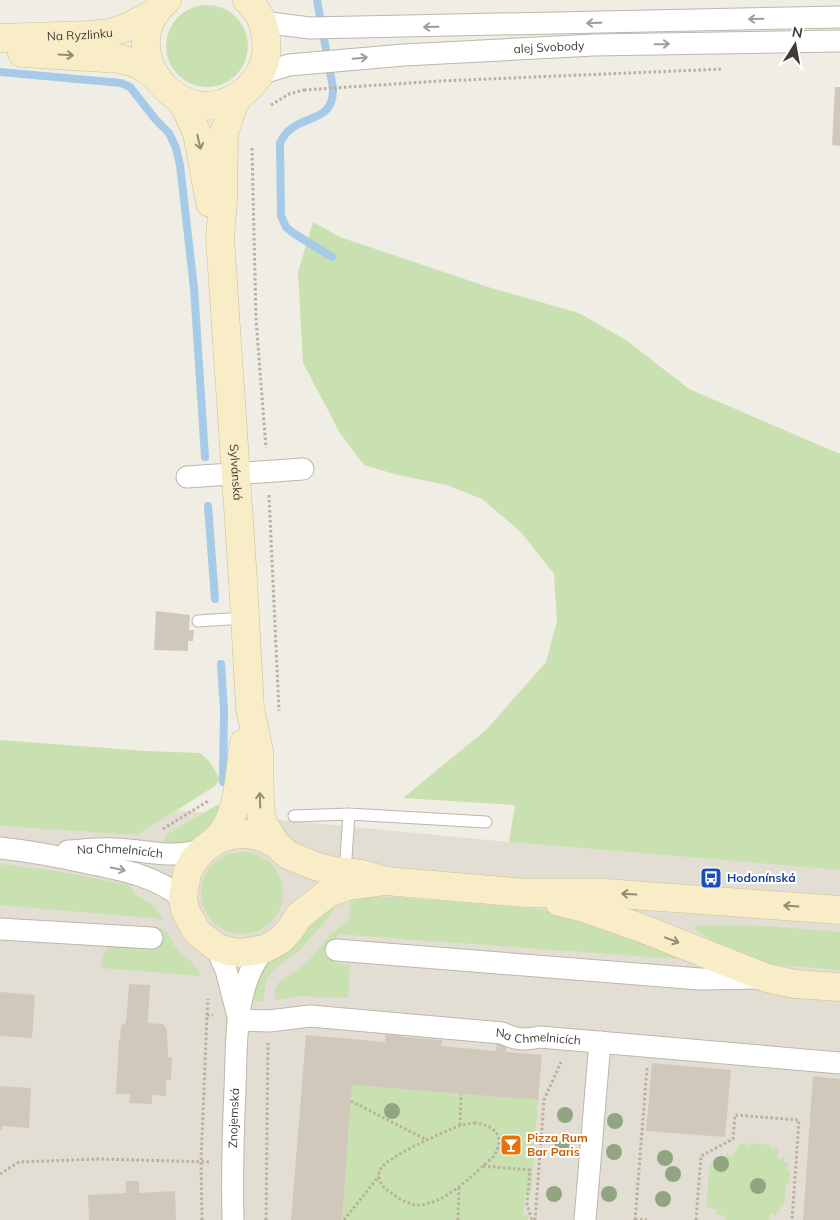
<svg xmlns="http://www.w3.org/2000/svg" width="840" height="1220" font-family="Mulish,sans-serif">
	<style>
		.residential { fill: #e3ded3 }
		.green { fill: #c9e0b1 }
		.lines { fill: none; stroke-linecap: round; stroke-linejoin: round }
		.stream { stroke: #a6cae7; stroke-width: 8 }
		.building { fill: #d0c8bb }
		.lane-casing { stroke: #bdb7ab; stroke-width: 13 }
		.street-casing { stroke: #bdb7ab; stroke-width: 23 }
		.secondary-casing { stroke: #cbc098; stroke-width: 29 }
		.path { stroke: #bab09b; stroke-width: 3; stroke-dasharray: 2.5 2.5; stroke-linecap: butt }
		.lane { stroke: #fff; stroke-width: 11 }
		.street { stroke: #fff; stroke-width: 21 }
		.secondary { stroke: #f8edc6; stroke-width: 28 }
		.tree { fill: #91a680 }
		.oneway { stroke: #a09e9a }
		.oneway2 { stroke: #938c76 }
		.labels { text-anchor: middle; stroke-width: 4; stroke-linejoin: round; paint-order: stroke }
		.street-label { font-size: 12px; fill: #413d35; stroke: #fff }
		.transit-label { font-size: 12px; font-weight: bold; fill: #164399; stroke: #fff; text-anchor: start }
		.food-label { font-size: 12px; font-weight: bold; fill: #c56008; stroke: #fff; text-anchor: start }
	</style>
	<rect width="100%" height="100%" fill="#f0ede4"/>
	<path class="residential" d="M176,810L509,842L840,870V1220H0V826L137,835Z"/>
	<path class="green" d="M166 46a41 41 0 1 1 82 0a41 41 0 1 1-82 0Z
		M313,222L340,237L488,287L579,313L626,340L689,389L840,454V870L509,842L515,805L403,798L486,730L546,662L557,621L554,574L520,531L482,499L447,485L398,475L364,465L340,433L303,363L298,272Z
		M0,740L145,751L200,753L210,762L220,779L215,786L137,835L0,826Z
		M217,805L227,806L222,816L196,840L173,845L162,844L166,835Z
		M201 893a41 41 0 1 1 82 0a41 41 0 1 1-82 0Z
		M0,864L63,872L129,885L135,895L150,903L164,919L0,905Z
		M394,897L549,910L677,953V959L337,934L335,963L350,965L348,998L298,996L275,1000V989L279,982L306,964L330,935L349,920L351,898Z
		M335,904L332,913L300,950L272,971L266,981L263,1001H254L255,985L267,962L311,916Z
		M696,925L770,926L840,932V970L767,964L718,945L694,929Z
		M159,927C171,932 168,935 174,945C183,958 193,958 201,976L101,968L103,955L110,945L157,949Z
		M352,1085L538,1100L531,1193H525L523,1215L529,1216L528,1220H342Z
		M749,1143L761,1144V1148L762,1144H769V1148L778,1149V1158H783V1155H785L784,1162L788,1163L787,1170L790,1172L789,1184H786L784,1205H780V1211H777L776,1218H775V1215L770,1214L769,1220H725L726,1217H722V1215L715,1214L716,1207L715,1209L708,1208V1206H706L710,1163H712V1167L717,1168L718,1160L722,1161L723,1156H726L727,1152L728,1155L733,1156L740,1144H746L747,1148Z"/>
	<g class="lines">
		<path class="stream" d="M317,0L333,88C334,128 295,110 280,143L281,216L286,227L293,233L332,257
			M0,72L121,83L130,87L156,120L169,133L176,148L180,165L194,288L205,457
			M208,506L215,599
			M221,664L224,710L223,782"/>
	</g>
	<path class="building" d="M835,87H840V146L832,145Z
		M156,611L190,615L189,630H194L193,641H188V651L154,650Z
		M129,984L150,985L148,1023L163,1024L167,1029L168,1057L172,1058L171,1080H166V1096L152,1095V1104L129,1103L130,1094H116L119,1039H120L121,1026L126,1022Z
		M0,992L35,995L32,1038L0,1036Z
		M402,1029L401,1037L442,1040L441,1046L496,1051L497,1040L506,1041V1052L542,1055L538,1100L352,1085L342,1220H291L306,1035L385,1042L386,1031Z
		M652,1063L731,1070L725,1137L646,1131Z
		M813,1076L840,1079V1220H803Z
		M0,1086L31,1088L29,1128L2,1126V1130H0Z
		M126,1181H139V1193L175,1191L176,1220H89L88,1195L126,1193Z"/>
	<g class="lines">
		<g class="lane-casing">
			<path id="lane" d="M198,621L245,618
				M294,816L349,814L486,822
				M345,872L349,814"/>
		</g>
		<g class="street-casing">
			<g id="street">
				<path d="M262,22L310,28L840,17"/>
				<path id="s1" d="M260,74L289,65L404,55L594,45L840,41"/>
				<path d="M187,477L303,469"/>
				<path d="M0,848C28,851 55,856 83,862C122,870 151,874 183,898"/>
				<path id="s2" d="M68,851C84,850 100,848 115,849C149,850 169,860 204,849"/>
				<path d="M0,929L152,938"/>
				<path d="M216,947L226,970L237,1013"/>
				<path d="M336,950L700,979L760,978"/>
				<path id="s3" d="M238,1020L269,1021L310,1016L502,1033C515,1040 526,1040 540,1037L840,1063"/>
				<path id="s4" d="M233,1220C232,1176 233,1133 235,1089C237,1043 233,988 264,949"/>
				<path d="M585,1220L600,1042"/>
			</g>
		</g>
		<g class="secondary-casing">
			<g id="secondary">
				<path d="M167,0C109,48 182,142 245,91C256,82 264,69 266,55C268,35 263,14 247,0"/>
				<path id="s5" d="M0,38L90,35L110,33L128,27L156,12"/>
				<path d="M22,53L121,59L138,64L155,76"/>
				<path id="s6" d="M239,96L232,109L224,133L223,202L220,238L243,581L250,708L259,751L260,807L263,823L276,844"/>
				<path d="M179,98L187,111L197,133L210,203"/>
				<path d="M216,840C241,814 238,776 244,743"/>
				<path d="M386,881L349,886L328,893L299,916L290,930L279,941L264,949L240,953L228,951L216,947L197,932L185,910L183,898L187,873L194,860L204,849L216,840L231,835L246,834L262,837L276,844L288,855L315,866L333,871L362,874L386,881L526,893H605L840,910"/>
				<path d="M559,902L584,908L641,928L767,978L795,984L840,987"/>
			</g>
		</g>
		<path class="path" d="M304,90L440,81L723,69
			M271,105L289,94L304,90V87
			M252,148L256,319L266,448
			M269,495L279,711
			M163,829L208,801
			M207,1015L208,999
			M351,1101L427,1140
			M474,1123C495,1125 507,1137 493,1157C475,1173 443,1206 417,1205C407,1204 398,1198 390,1192C382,1187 376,1179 380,1170C384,1158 445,1131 459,1126C464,1124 469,1124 474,1123Z
			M460,1125L461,1094
			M483,1166L530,1170L527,1204L532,1220
			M0,1174L19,1162L101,1159L211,1162
			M635,1219L647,1220
			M202,1220L201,1162L207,1015H213
			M266,1220L268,1043
			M344,1220L379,1176
			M458,1220L459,1186
			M535,1220L544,1100L561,1062
			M635,1220L647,1068
			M696,1220L701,1156L733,1139L735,1115L799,1120L792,1220"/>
		<use href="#lane" class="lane"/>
		<use href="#street" class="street"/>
		<use href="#secondary" class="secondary"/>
	</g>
	<g class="tree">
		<circle cx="392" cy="1111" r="8"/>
		<circle cx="565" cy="1115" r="8"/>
		<circle cx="615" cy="1121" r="8"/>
		<circle cx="562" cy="1148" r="8"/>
		<circle cx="614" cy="1152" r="8"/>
		<circle cx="665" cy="1158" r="8"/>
		<circle cx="721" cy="1164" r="8"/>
		<circle cx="673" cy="1174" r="8"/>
		<circle cx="758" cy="1186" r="8"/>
		<circle cx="554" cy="1194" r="8"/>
		<circle cx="609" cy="1194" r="8"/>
		<circle cx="663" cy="1199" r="8"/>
	</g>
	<defs><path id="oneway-shaft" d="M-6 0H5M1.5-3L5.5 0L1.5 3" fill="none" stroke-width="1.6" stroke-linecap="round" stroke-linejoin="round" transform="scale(1.25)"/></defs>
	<g class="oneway">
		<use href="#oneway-shaft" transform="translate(756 19) rotate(179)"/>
		<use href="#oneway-shaft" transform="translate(594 23) rotate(179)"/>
		<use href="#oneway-shaft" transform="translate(431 27) rotate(179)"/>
		<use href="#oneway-shaft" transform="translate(662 44) rotate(-1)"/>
		<use href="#oneway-shaft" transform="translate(360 58) rotate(-5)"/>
		<use href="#oneway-shaft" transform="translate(118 869) rotate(12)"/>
	</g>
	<g class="oneway2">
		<use href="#oneway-shaft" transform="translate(66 55) rotate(3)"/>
		<use href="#oneway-shaft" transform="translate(199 142) rotate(77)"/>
		<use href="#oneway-shaft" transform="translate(260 800) rotate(-92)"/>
		<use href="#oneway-shaft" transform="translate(629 894) rotate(-177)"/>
		<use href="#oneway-shaft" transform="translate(791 906) rotate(-176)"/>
		<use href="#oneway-shaft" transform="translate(672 940) rotate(21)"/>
	</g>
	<defs>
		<g id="bus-square" transform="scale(1.125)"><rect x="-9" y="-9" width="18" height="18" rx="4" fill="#1a4fb4" stroke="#fff"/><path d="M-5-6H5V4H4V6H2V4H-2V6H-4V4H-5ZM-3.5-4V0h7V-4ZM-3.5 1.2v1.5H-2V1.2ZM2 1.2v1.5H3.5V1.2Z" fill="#fff"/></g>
		<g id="bar-square" transform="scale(1.125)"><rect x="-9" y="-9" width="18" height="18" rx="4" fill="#e8710a" stroke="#fff"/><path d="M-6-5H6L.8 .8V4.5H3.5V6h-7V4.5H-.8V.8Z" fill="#fff"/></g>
	</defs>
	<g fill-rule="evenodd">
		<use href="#bus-square" x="711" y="878"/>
		<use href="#bar-square" x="511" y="1145"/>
	</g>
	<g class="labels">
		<g class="street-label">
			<text dy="4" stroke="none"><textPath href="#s5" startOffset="80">Na Ryzlinku</textPath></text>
			<text dy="4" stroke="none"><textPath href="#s1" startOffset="291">alej Svobody</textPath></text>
			<text dy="4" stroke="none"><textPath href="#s6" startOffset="380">Sylvánská</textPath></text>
			<text dy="4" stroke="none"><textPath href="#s2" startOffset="52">Na Chmelnicích</textPath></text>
			<text dy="4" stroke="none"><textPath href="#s3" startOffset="302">Na Chmelnicích</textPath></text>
			<text dy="4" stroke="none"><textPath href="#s4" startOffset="102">Znojemská</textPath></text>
		</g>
		<g class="transit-label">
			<text x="727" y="882">Hodonínská</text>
		</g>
		<g class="food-label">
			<text x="527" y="1142">Pizza Rum<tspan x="527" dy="14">Bar Paris</tspan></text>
		</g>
	</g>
	<g transform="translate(795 45) rotate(11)" stroke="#ffffff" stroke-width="4" paint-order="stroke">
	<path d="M0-4L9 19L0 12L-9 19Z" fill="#413d35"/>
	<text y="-8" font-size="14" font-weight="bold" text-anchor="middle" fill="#413d35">N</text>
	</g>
</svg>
